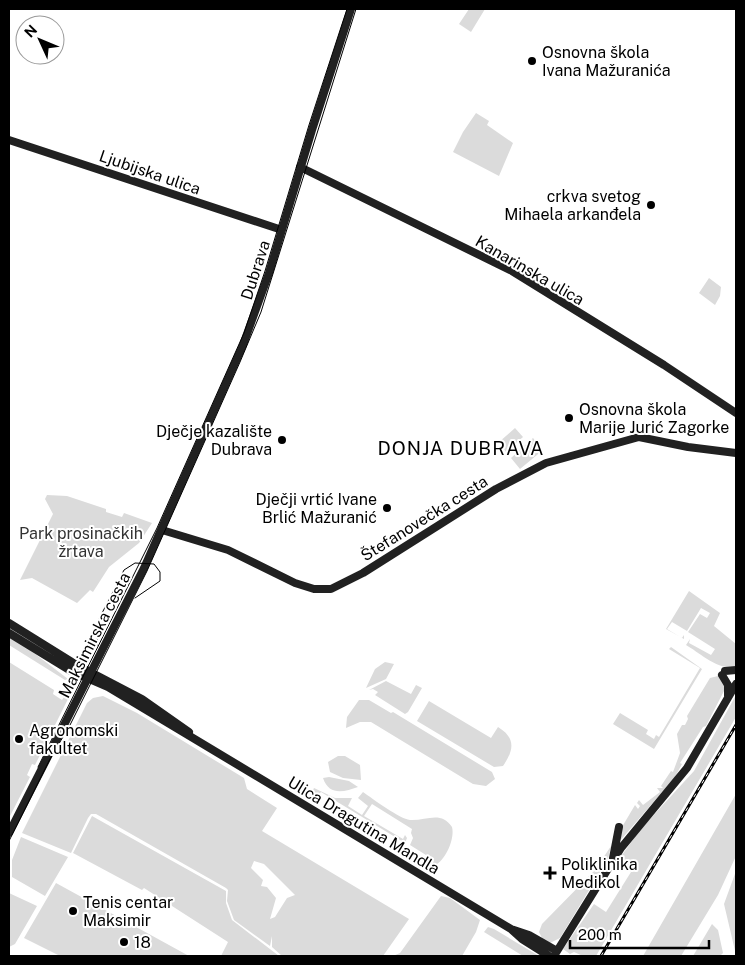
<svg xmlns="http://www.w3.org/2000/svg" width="745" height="965" font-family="'Public Sans',sans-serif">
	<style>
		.green { fill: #dbdbdb; fill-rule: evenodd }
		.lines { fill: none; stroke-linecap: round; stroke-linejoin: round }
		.secondary { stroke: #212121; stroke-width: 8 }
		.tram { stroke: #000; stroke-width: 1 }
		.rail-casing { stroke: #000; stroke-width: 3 }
		.rail { stroke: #fff; stroke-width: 1; stroke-dasharray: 4; stroke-linecap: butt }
		.poi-dot { fill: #000; stroke: #fff; stroke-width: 2 }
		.labels { text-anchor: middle; stroke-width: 4; stroke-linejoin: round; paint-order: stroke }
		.poi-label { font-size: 16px; fill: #000; stroke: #fff; text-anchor: start }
		.street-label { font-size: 16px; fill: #000; stroke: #fff }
		.park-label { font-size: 16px; fill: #323232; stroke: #fff }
		.quarter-label { font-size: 19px; letter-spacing: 1px; fill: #000; stroke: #fff }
	</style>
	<rect width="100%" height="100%" fill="#fff"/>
	<path class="green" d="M469,9H485L471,32L459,24Z
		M476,113L489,121L487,125L513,143L499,176L453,152L463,132Z
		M709,278L721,287L720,296L715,305L699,293Z
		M515,428L523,437L506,452L499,442Z
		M533,438L543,450L520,469L511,458Z
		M47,495L67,496L106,509V512L122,517L124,513L152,523L139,543L109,567L93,592L90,590L77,603L32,578L20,580L53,514L45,499Z
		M689,591L720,613L714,626L736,644V666C720,672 700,653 686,645L690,639L689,643L711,655L715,649L688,632L700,614L707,618L710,613L701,608L687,631L672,622L667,629L682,638L684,635V639L666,629Z
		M9,636L30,650L68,679L65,680L9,645Z
		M671,647L702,669L654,749L613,724L620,713L648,730L646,734L654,739L656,735L659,737L700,668L669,649Z
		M9,662L54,690L53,694L62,700L64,697L67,698L71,693L35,765L32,764L27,775L30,777L9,818Z
		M385,662L394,664L386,679L366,688L375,669Z
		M718,676L723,680L725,689L706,726L703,727L680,763L682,764L675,777L619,842L622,827L635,805L638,809L640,806L637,803L639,800L643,805L660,792L657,788H663L661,786L671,771L673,772L680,753L677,734L682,725H685L688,719L687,716L710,678Z
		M386,681L411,694L416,685L422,688L408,712L405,714L375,695L378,692L373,689L369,690Z
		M736,695V717L596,956H583L574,952L570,954L563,949L594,904L606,912L631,872L618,864L622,855L640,830L694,771Z
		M103,696L137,713L244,778L247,789L277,808L262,831L409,919L383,956H282L272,947V936L270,946L234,920L227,901L228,890L226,888L96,814H91L88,818L71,853L22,833L87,703L93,698ZM254,861L264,864L295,895L287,898L275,917L270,919L276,898L267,887L261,886L263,880L251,868Z
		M359,700H369L391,713L393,712L492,772L495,779L486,786L473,784L371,722H360L346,728L347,717Z
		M429,701L491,738L498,727C516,738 514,750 503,766L494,767L417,721Z
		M338,756H345L360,765L361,780L343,778L330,772L328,762Z
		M329,777L349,781L358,787C344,792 329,796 323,778Z
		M314,788L335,798H352L348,806L362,815L368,806L358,798L363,792C373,799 400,819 410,820C426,821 441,810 452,827C455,838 446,860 435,865L433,863L434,860L410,845L413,838L411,833L412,829L372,804L364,816L403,839L405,835L407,838L405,843L321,792L319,794L312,792Z
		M736,794V856L718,895L681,956H643Z
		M92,816L226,891V903L232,920L279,956H221L228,942L144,888L142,890L73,853Z
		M21,837L68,857L45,896L12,877V860Z
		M611,846L608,859L560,938L550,943L543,940L539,932L542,924L595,870Z
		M736,871V955L724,904Z
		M56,883L189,956H60L24,938Z
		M9,893L37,906L15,944L9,947Z
		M441,896L450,898L480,920L476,932L462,956H393L400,953Z
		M712,924L718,930L723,953L720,956H693Z
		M488,927L494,929L539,956H523L484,932Z"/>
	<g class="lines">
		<path class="secondary" d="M9,140L282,230
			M300,167L512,271L664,365L736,413
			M162,530L228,550L295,583L314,589H331L363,573L496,489L546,463L639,437L688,447L736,453
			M9,623L75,664L142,699L189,732
			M9,633L71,671L108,687L511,929L529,935L557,951
			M725,671L736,670
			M722,675L728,685V696
			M9,833L144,568L243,345L269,273L312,130L351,9
			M613,858L619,827
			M512,930L522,939L549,956
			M554,956L621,848L687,768L736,684"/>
		<path class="tram" d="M97,646L98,621L124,570L135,563L154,564L160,572V581L135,598
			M38,767L157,528L244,333L265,271L309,125L347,9
			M9,841L50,759L70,725L147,571L240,362L261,312L356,9"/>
		<g class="rail-casing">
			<path id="rail" d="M601,956L736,725"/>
		</g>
		<use href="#rail" class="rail"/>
	</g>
	<g class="poi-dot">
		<circle cx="532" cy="61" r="5"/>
		<circle cx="651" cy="205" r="5"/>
		<circle cx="569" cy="418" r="5"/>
		<circle cx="282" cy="440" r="5"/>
		<circle cx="387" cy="508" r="5"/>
		<circle cx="19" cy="739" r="5"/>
		<path d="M547.5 865.5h5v5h5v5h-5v5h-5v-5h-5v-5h5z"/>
		<circle cx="73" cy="911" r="5"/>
		<circle cx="124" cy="942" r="5"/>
	</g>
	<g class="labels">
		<g class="poi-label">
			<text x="542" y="58">Osnovna škola<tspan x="542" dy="18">Ivana Mažuranića</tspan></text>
			<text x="641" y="202" text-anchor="end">crkva svetog<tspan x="641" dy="18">Mihaela arkanđela</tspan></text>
			<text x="579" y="415">Osnovna škola<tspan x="579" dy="18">Marije Jurić Zagorke</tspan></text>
			<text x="272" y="437" text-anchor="end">Dječje kazalište<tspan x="272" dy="18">Dubrava</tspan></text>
			<text x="377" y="505" text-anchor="end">Dječji vrtić Ivane<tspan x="377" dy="18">Brlić Mažuranić</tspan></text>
			<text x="29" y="736">Agronomski<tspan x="29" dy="18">fakultet</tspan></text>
			<text x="561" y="870">Poliklinika<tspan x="561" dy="18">Medikol</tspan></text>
			<text x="83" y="908">Tenis centar<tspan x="83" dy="18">Maksimir</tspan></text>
			<text x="134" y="948">18</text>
		</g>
		<g class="street-label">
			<text transform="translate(150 172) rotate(19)" y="6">Ljubijska ulica</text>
			<text transform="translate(255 270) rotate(-72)" y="6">Dubrava</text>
			<text transform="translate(530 270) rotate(30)" y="6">Kanarinska ulica</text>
			<text transform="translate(424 518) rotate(-32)" y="6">Štefanovečka cesta</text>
			<text transform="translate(94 635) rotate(-63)" y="6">Maksimirska cesta</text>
			<text transform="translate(364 825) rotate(31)" y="6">Ulica Dragutina Mandla</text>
		</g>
		<g class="park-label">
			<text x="81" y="539">Park prosinačkih<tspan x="81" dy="18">žrtava</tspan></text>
		</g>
		<g class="quarter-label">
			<text x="461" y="455">DONJA DUBRAVA</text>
		</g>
	</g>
	<rect width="745" height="965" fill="none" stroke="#000000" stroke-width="20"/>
	<g transform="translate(40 40) rotate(314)"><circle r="24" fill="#ffffff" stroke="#999999"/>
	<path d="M0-4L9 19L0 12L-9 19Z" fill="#000000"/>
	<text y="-8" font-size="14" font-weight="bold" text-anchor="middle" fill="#000000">N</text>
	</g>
	<path d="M570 940v8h139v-8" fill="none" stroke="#000000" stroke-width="2.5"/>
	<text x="578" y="940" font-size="15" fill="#000000" stroke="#ffffff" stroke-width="4" paint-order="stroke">200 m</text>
</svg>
